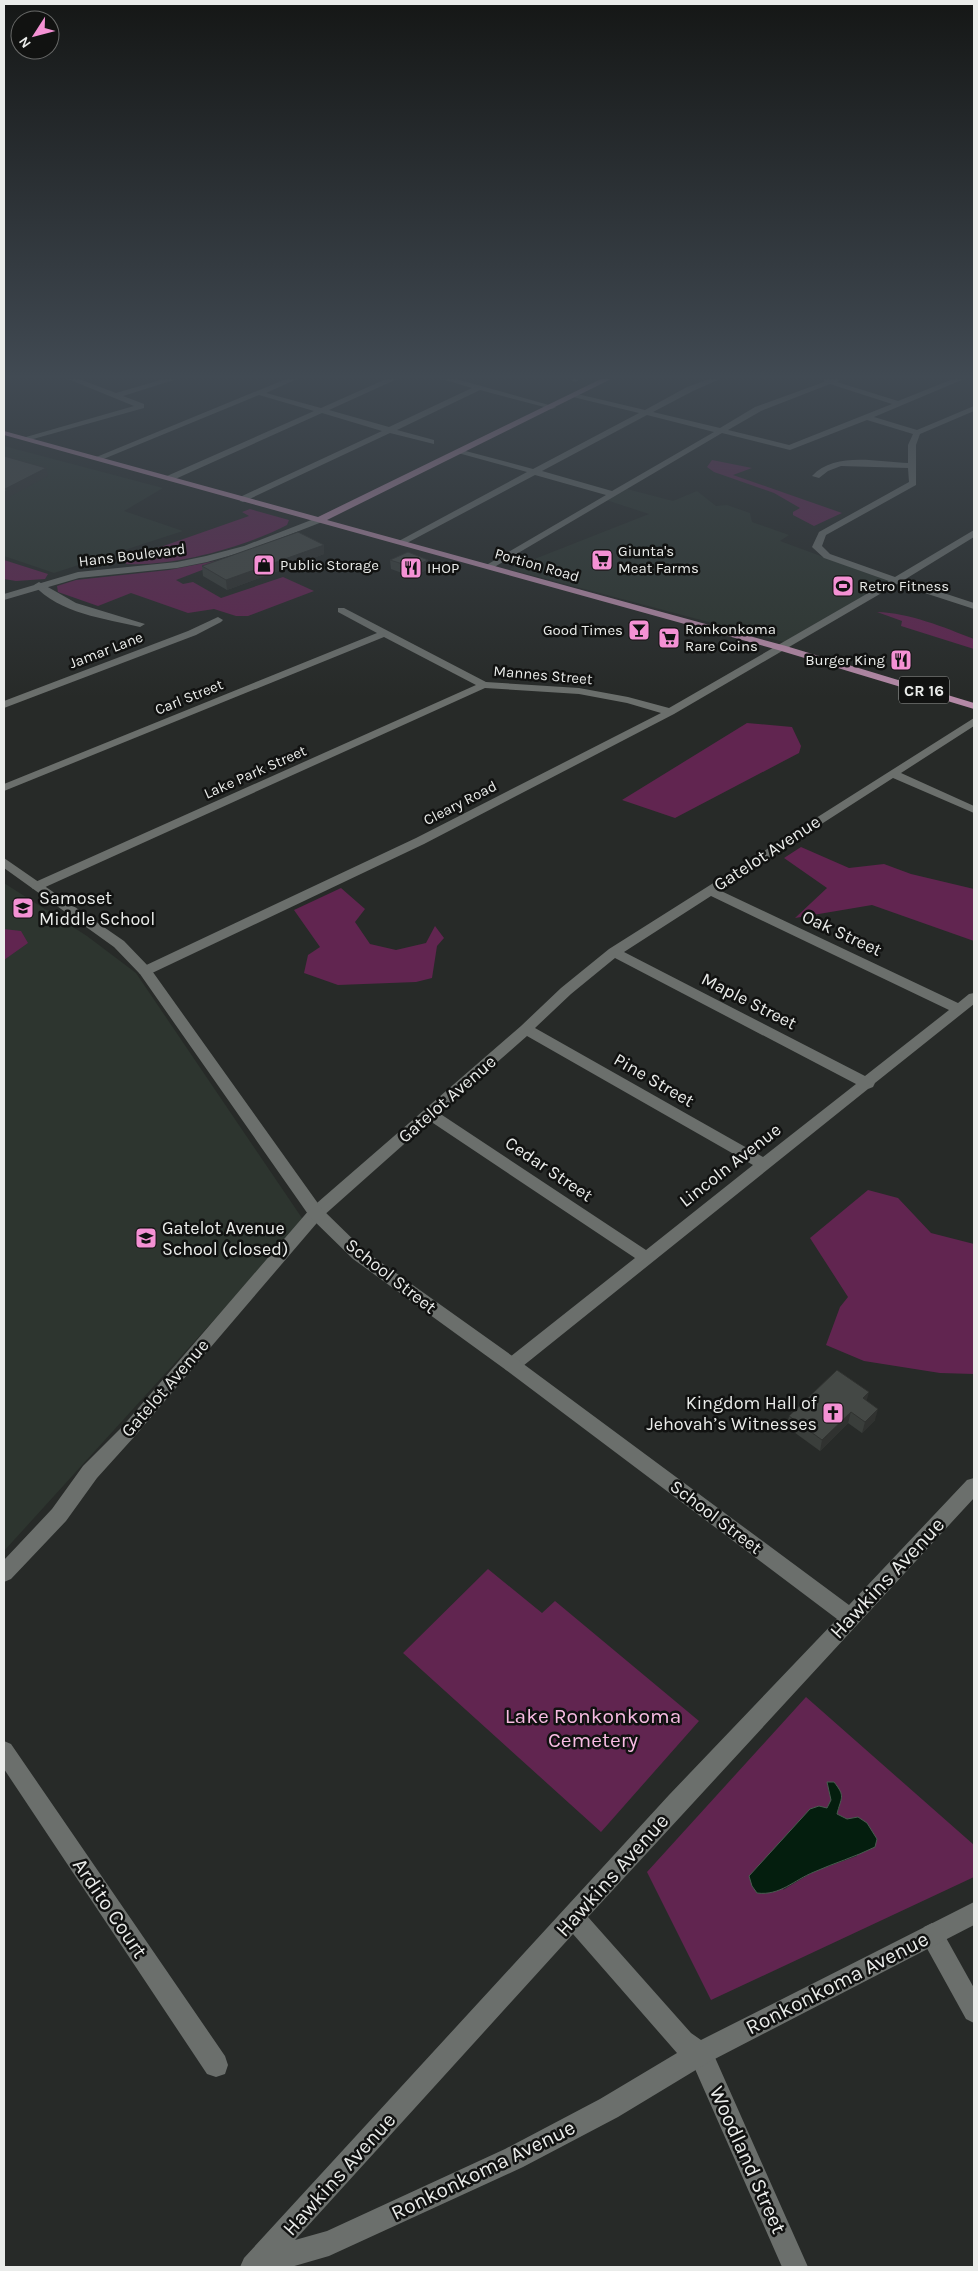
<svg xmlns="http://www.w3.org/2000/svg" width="978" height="2271" font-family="Karla,sans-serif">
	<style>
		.built { fill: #2d352f }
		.green { fill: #612550; fill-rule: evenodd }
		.water { fill: #041e0e; stroke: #495c50 }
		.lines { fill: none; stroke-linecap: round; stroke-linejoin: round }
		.street { fill: #6b6f6c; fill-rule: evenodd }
		.secondary { fill: #6b6f6c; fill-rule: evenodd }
		.primary { fill: #b489a6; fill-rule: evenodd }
		.wall { fill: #3a3e3b }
		.shaded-wall { fill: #303230 }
		.building { fill: #444845; stroke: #303230 }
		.labels { text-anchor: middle; stroke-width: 5; stroke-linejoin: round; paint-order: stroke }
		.far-poi-label { font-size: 15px; fill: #eaecea; stroke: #111211; text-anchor: start }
		.far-street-label { font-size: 15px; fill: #eaecea; stroke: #111211 }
		.shield { fill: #111211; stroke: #a9aba9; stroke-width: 1 }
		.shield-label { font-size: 16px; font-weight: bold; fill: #eaecea }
		.street-label { font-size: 18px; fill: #eaecea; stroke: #111211 }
		.poi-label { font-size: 18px; fill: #eaecea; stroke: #111211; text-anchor: start }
		.near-street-label { font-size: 21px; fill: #eaecea; stroke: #111211 }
		.near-park-label { font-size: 21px; fill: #f8bce3; stroke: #111211 }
	</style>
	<rect width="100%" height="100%" fill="#272a28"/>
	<path class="built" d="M4,446L163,488L124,511L183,531L54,573L4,556Z
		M627,489L673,501L697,491L716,506L727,505L750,513L752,522L789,535L780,541L889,581L784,642L509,569L649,514L606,500Z
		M4,883L87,936L136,973L304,1221L4,1551Z"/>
	<path class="green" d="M712,460L752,468L733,475L842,513L814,526L793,515V512L800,508L774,493L714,472L707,467Z
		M250,509L289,520L287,525C245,547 173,567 126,564L127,559L132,557L249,516L242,512Z
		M236,557L176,580L183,584L193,582L221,598L283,577L314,591L248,616H236L214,609L188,613L131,593L98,606L58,592L57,586L76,580L169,570Z
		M4,560L48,574L45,579L16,581L4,579Z
		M877,612C910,613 943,627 974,639V649L901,626L902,621Z
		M747,723L792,727L801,746L799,753L675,818L622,800Z
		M801,847L849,868L884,864L911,874L974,889V941L872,905L795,918L827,888L784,858Z
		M341,888L365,909L355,922L370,944L396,950L426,943L435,926L444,938L437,946L432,978L416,982L338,985L304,973L308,955L320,947L294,910Z
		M4,929L21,931L28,943L4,960Z
		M868,1190L898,1198L931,1233L974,1244V1374L940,1373L864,1361L826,1345L840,1307L848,1297L810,1238Z
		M488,1569L542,1613L555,1601L699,1721L601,1832L403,1653Z
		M806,1697L974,1845V1877L711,2000L647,1872ZM827,1782L840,1805L837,1814L847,1819L858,1817L857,1856L813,1872L783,1890L831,1800Z"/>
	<path class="water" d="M827,1782H834C846,1797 841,1797 837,1814L847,1819L858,1817L867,1823L877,1839L875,1847C855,1857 834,1863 814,1872C794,1880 780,1896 757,1893L752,1886L749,1876L810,1809L819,1806L827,1808L831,1800Z"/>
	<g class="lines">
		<path class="street" d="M68,379H79L116,393L164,379H177L123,396L144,404V408L26,441V437L134,406Z
			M286,379H297L266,393L321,408L386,379H397L329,410L389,427L472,388L442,379H456L556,407L552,409L480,390L397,430L434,440V444L390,433L243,502L240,501V497L382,431L322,413L173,480H167V476L314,411L259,395L101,460L94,458Z
			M570,379H578L579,380L575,382Z
			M709,379H720L693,391L653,412L720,428L755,407L824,382V379H841L837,382L898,401L953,379H964L874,417L917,430L974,406V411L920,434L916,445V485L826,535L822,546L830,554L895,577L974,530V537L904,580L974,603V609L897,584L674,714L424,844L150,974H140L138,971L140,968L416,838L661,713L627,703L579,694L485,688L41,889H33L31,886L33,883L476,685L384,637L4,791V784L377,633L338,612V608H344L486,682L579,688L628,697L669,708L889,581L824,558L812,547L819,532L909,482L908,468L841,466L828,471L819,478L812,476C835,451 878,462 908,463V445L913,434L867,420L790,450L722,433L491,569L483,567L606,495L535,475L405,544L397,542L527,472L458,453V449L533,469L639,413L573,397V393L645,410L687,387ZM830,384L892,404L789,445L728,430L761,411ZM647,415L714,432L612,491L542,471Z
			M39,582L76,603L145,624L140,627C106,619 58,613 34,585Z
			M218,617L223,620L221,622L196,635L4,708V701L188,631Z
			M974,718V726L901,773L974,806V813L893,778L719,890L958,1003L969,994L974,993V1004L875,1083L873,1087L868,1089L518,1370L512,1372L506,1370L503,1365L506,1360L635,1258L430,1121L322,1217L134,1437L97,1478L66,1521L11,1579L4,1582V1560L52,1509L83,1466L122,1427L310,1209L521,1026L561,988L609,949ZM711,896L949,1010L865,1076L624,952ZM615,958L856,1084L763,1157L535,1028L571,994ZM527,1036L753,1165L646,1250L439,1113Z
			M4,1741L11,1744L225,2056L228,2065L225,2074L216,2077L207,2074L4,1769Z
			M932,1923L940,1927L974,1988V2023L966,2019L924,1943L920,1935L924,1927Z
			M700,2041L709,2044L808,2267H782L688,2053L691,2044Z"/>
		<path class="secondary" d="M319,517L322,518V522L250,550L207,562L177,568L79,578L4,600V594L78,572L177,562L206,556L244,546Z
			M4,858L124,941L150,968L322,1209L365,1251L518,1360L849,1605L967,1480L974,1478V1498L588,1917L691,2033L701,2040L974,1902V1925L709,2062L618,2117L523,2167L329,2256L291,2267H240L244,2258L669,1795L837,1619L506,1370L353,1259L310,1217L140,974L114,947L4,868ZM573,1934L677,2053L600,2099L505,2149L327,2231L295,2240Z"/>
		<path class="primary" d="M601,379H611L327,520L786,646L974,703V709L778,650L4,435V431L318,517Z"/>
	</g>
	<path class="wall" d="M324,545V554L227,590L203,576L202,566Z
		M390,560H428V569L413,577L391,569Z
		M867,1401L875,1420L862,1433L848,1423L820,1451L787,1427L789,1416Z"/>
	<path class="shaded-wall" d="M46,468L48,476L9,497L10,499L4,502V492L5,489Z
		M324,545V554L227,590L226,580Z
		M428,560V569L413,577L412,567Z
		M869,1392L866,1403L863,1398Z
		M878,1409L875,1420L862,1433L865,1422Z
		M851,1412L848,1423L820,1451L822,1440Z"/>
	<path class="building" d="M4,456L46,468L5,489L8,490L4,492Z
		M298,532L324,545L226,580L202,566Z
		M408,552L428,560L412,567L390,560Z
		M837,1370L869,1392L863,1398L878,1409L865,1422L851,1412L822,1440L789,1416Z"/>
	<linearGradient id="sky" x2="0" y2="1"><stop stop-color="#151716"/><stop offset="0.54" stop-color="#414a53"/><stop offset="1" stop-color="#414a53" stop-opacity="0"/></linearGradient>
	<rect width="978" height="697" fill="url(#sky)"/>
	<defs>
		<g id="supermarket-square" transform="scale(1.125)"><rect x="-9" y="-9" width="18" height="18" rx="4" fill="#f491d4" stroke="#111211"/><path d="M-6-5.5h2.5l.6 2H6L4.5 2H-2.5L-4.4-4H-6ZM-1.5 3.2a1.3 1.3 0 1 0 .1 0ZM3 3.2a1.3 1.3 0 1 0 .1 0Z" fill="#111"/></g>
		<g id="shop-square" transform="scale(1.125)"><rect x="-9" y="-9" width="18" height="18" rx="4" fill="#f491d4" stroke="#111211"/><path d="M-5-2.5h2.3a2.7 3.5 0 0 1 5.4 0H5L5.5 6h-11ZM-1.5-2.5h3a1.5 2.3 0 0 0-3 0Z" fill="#111"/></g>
		<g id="restaurant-square" transform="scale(1.125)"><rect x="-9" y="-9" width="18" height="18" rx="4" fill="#f491d4" stroke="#111211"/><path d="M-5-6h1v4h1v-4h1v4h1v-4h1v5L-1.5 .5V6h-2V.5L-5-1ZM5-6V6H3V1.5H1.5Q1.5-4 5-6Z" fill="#111"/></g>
		<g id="stadium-square" transform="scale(1.125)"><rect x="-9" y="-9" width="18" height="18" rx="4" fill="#f491d4" stroke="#111211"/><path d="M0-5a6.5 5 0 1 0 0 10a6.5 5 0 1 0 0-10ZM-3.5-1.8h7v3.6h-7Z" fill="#111"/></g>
		<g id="bar-square" transform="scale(1.125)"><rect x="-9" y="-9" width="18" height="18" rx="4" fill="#f491d4" stroke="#111211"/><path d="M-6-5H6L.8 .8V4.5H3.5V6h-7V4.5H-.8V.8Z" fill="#111"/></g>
		<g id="school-square" transform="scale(1.125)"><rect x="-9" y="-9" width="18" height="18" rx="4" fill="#f491d4" stroke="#111211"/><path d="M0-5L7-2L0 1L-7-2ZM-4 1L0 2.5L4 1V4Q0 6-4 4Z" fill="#111"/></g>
		<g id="church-square" transform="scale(1.125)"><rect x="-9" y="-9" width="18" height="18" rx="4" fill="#f491d4" stroke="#111211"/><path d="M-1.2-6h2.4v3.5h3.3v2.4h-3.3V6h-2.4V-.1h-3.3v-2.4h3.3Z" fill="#111"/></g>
	</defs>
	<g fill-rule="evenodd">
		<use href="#supermarket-square" x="602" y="560"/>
		<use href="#shop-square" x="264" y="565"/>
		<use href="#restaurant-square" x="411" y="568"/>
		<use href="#stadium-square" x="843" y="586"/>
		<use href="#bar-square" x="639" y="630"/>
		<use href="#supermarket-square" x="669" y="638"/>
		<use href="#restaurant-square" x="901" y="660"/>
		<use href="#school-square" x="23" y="908"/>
		<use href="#school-square" x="146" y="1238"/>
		<use href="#church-square" x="833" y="1413"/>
	</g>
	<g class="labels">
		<g class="far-poi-label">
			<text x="618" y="556">Giunta's<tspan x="618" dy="17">Meat Farms</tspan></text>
			<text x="280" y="570">Public Storage</text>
			<text x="427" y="573">IHOP</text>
			<text x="859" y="591">Retro Fitness</text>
			<text x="685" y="634">Ronkonkoma<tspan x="685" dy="17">Rare Coins</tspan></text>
			<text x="623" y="635" text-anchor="end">Good Times</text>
			<text x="885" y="665" text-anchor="end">Burger King</text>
		</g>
		<g class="far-street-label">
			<text transform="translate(132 555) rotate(-7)" y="5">Hans Boulevard</text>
			<text transform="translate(537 565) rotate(16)" y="5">Portion Road</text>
			<text transform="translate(106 650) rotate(-21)" y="5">Jamar Lane</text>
			<text transform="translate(543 675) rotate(5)" y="5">Mannes Street</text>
			<text transform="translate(189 697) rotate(-22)" y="5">Carl Street</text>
			<text transform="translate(255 772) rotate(-24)" y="5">Lake Park Street</text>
			<text transform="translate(460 803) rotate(-27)" y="5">Cleary Road</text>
		</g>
		<rect class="shield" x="899" y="676.5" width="50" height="27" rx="4"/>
		<g class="shield-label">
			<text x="924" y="696">CR 16</text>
		</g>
		<g class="street-label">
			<text transform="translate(767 853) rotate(-33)" y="6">Gatelot Avenue</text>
			<text transform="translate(842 933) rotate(25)" y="6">Oak Street</text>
			<text transform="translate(749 1001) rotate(27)" y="6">Maple Street</text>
			<text transform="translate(654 1080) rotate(30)" y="6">Pine Street</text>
			<text transform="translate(447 1099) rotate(-41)" y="6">Gatelot Avenue</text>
			<text transform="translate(730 1165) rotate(-38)" y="6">Lincoln Avenue</text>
			<text transform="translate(549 1169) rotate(34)" y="6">Cedar Street</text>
			<text transform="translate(391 1276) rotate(38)" y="6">School Street</text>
			<text transform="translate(165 1388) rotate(-49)" y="6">Gatelot Avenue</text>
			<text transform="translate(716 1517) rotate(37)" y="6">School Street</text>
		</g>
		<g class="poi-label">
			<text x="39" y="904">Samoset<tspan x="39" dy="21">Middle School</tspan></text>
			<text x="162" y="1234">Gatelot Avenue<tspan x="162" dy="21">School (closed)</tspan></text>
			<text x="817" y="1409" text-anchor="end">Kingdom Hall of<tspan x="817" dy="21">Jehovah’s Witnesses</tspan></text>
		</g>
		<g class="near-street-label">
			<text transform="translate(887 1578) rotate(-47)" y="7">Hawkins Avenue</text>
			<text transform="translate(612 1875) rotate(-48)" y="7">Hawkins Avenue</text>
			<text transform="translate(110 1908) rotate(56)" y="7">Ardito Court</text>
			<text transform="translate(837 1983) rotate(-27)" y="7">Ronkonkoma Avenue</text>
			<text transform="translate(748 2160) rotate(66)" y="7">Woodland Street</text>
			<text transform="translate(483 2170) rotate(-26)" y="7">Ronkonkoma Avenue</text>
			<text transform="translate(339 2174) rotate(-48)" y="7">Hawkins Avenue</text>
		</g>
		<g class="near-park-label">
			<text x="593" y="1723">Lake Ronkonkoma<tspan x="593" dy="24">Cemetery</tspan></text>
		</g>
	</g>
	<rect width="978" height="2271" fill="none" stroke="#eaecea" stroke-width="10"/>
	<g transform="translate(35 35) rotate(234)"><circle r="24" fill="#111211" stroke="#686968"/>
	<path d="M0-4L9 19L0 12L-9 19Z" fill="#f491d4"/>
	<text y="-8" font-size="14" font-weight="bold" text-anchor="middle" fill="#eaecea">N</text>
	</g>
</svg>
